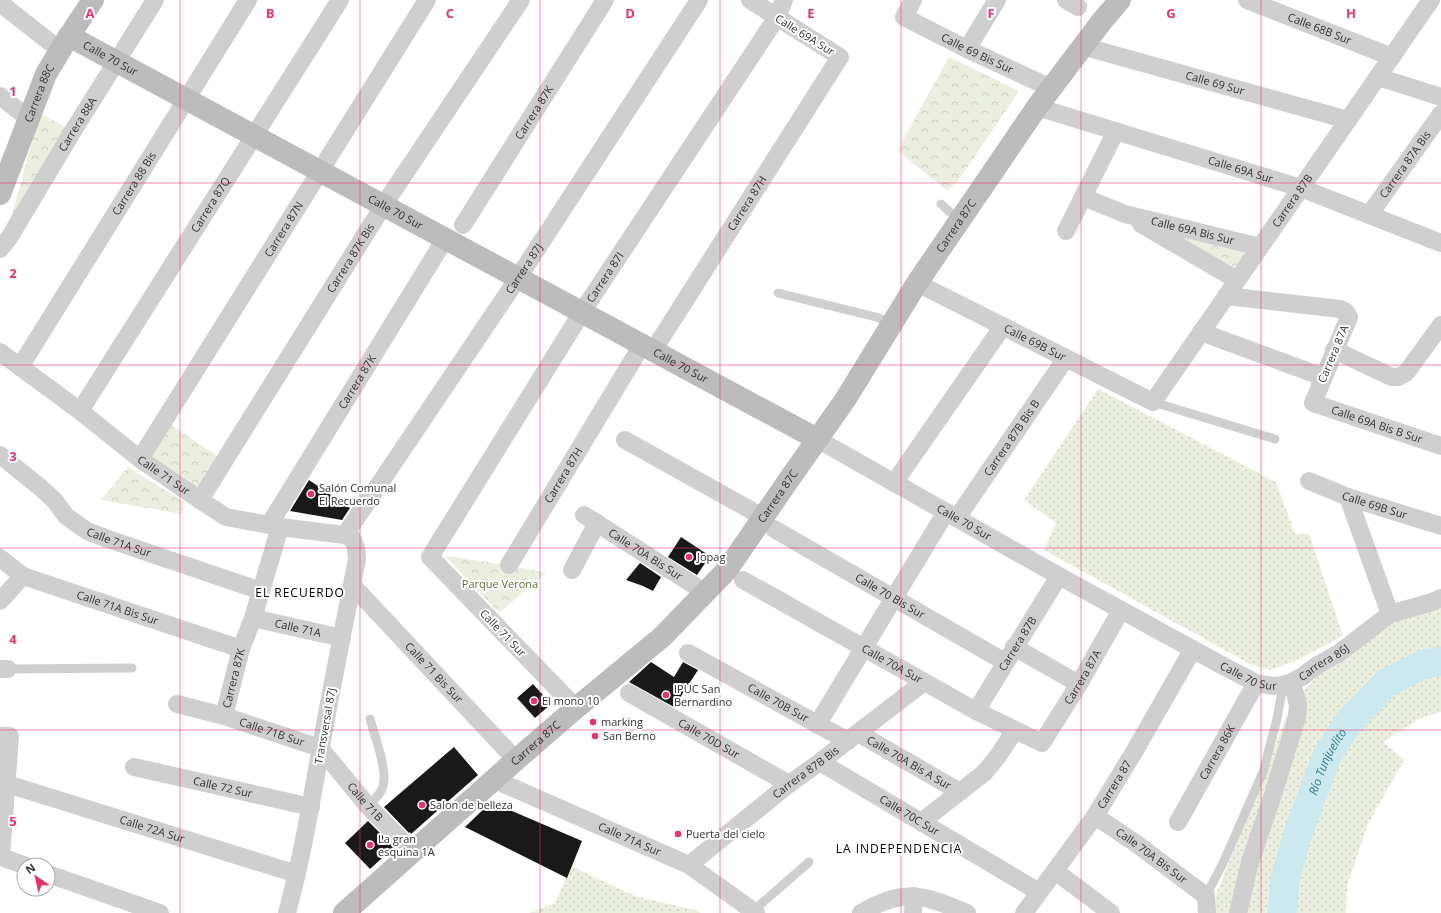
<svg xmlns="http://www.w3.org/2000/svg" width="1441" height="913" font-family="'Open Sans',sans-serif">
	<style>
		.grass { fill: url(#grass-dots) }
		.park { fill: url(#park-crowns) }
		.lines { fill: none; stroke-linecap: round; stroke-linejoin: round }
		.river { stroke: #cce9ef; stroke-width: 29 }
		.building { fill: #191919 }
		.lane { stroke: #cfcfcf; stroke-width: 9 }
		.street { stroke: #cfcfcf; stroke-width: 18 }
		.secondary { stroke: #bcbcbc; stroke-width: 22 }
		.grid { fill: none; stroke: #ec3069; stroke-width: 1; stroke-opacity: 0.55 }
		.poi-dot { fill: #ec3069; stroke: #fff; stroke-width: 1.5 }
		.labels { text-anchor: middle; stroke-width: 4; stroke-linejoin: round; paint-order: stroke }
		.street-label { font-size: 11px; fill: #323232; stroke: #fff }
		.poi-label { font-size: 11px; fill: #323232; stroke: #fff; text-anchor: start }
		.park-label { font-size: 11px; fill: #60703c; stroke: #fff }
		.neighbourhood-label { font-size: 12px; letter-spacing: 1px; fill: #000; stroke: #fff }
		.water-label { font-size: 12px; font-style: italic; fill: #377e8b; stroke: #fff }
		.grid-label { font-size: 13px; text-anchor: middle; font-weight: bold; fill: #ec3069; stroke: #fff; stroke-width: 4; stroke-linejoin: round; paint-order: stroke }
	</style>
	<defs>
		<pattern id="grass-dots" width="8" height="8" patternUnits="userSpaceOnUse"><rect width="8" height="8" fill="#ebefe0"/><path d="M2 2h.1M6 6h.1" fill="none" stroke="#cacdc1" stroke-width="1.8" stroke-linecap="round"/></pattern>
		<pattern id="park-crowns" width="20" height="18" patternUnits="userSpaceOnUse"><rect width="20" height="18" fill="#ebefe0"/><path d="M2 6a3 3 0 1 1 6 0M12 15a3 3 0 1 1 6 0" fill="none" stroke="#cacdc1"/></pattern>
	</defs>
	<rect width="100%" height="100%" fill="#fff"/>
	<path class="grass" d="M1098,389L1276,482L1295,534H1309L1343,636L1295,661L1270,670L1250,664L1044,550L1056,523L1024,500Z
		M1441,607V712L1421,718L1383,742L1404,760L1368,824L1347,886L1346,913H1215L1216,895L1291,705L1320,673L1390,621Z
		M571,866L635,896L698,911L700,913H529L555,903Z"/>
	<path class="park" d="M949,57L1019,91L962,175L948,191L897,151Z
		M40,113L68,129L8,229Z
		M1141,221L1250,249L1235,268Z
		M171,425L217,456L197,489L150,458Z
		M128,467L184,502L182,514L101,500Z
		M445,556L509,565L546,573L499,613Z"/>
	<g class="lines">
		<path class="river" id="s1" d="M1282,913L1285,880L1298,833L1327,756L1348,723L1388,682L1424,664L1441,661"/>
	</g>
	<path class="building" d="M309,480L350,508L342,520L290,511Z
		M681,537L710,556L697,575L668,557Z
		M640,563L661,577L653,591L643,586L626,580Z
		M651,662L674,677L683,662L698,670L674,707L629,682Z
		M533,684L551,704L535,718L517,698Z
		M454,747L478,775L411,834L410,832L409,833L384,807Z
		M491,802L582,841L567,878L465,827Z
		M368,821L394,847L370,869L345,843Z"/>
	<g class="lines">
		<path class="lane" d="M941,204L959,220
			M778,293L876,317L893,323
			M1153,402L1275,439
			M8,669L132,668
			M368,806C374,800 381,794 383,786C388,771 374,734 370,719
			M1206,896L1223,863L1263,772L1277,719L1283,685
			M753,911L809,862"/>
		<g class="street">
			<path id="s2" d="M913,0L904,17L967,49L1051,88"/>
			<path d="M1066,0L1078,7"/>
			<path id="s3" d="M1247,0L1392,57"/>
			<path d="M0,3L60,50"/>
			<path id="s4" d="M1082,46L1348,120"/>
			<path d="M967,49L997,0"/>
			<path d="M1378,77L1441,97"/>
			<path d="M0,96L28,118"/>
			<path id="s5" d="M1037,107L1301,188L1441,243"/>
			<path id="s6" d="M1083,197L1125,214L1260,247"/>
			<path id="s7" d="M1369,215L1441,114"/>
			<path d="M1141,224L1237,280"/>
			<path id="s8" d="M463,225L605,0"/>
			<path d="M1066,231L1116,131"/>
			<path id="s9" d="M0,249L9,238L73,131L155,0"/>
			<path id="s10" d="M917,283L1153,402L1431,0"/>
			<path id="s11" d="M1226,296L1340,309L1345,311L1349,317L1313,403L1441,446"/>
			<path d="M1201,332L1323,377"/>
			<path d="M1334,350L1392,377H1398L1406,373L1441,325"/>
			<path id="s12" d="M653,351L840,57L750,0"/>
			<path id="s13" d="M0,352L80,411L140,459L200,500L226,517L280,527L345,535L353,539L356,548L357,559C345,621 332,684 321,747C311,803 302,858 287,913"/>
			<path id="s14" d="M20,367L248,0"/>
			<path id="s15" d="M80,411L340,0"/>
			<path id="s16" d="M817,439L1059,576L1227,668L1256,683L1272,686L1283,685L1292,682"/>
			<path d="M625,440L763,517"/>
			<path id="s17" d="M0,455L41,488L55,501L66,516L87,531L108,539L261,591"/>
			<path id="s18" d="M140,459L427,0"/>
			<path id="s19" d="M1309,481L1348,497L1441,526"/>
			<path d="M894,483L1003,326"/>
			<path d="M1348,497L1390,614"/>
			<path id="s20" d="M200,500L383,206L521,0"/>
			<path id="s21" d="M584,515L706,593"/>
			<path id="s22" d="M957,518L1066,358"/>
			<path id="s23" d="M269,525L445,239"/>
			<path id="s24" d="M774,529L1005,662"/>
			<path id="s25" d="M345,535L518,278L699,0"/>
			<path id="s26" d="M0,558L23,576L241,649"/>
			<path id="s27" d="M509,565L642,345"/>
			<path d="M572,570L597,523"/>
			<path id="s28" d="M743,580L976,711L1042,743L1079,684L1121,610"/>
			<path id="s29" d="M352,585L516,760"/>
			<path d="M0,601L23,576"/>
			<path id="s30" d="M253,618L342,638"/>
			<path d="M1014,647L1079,684"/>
			<path id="s31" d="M688,653L848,741"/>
			<path d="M0,669H8"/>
			<path id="s32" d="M629,693L789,784"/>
			<path id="s33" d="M177,704L224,716L320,748L368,806L413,852"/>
			<path id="s34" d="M576,708L430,557L582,312L777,17L784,0"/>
			<path id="s35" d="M976,711L1059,576"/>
			<path id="s36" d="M224,716L241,649L253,618L280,527"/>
			<path d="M817,725L946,512"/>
			<path id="s37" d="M858,733L960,792"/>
			<path d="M0,736H10L1,857L24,865"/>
			<path id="s38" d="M820,762L1039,892"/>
			<path id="s39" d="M134,767L311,807"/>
			<path id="s40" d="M495,780L689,865L756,913"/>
			<path id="s41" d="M7,784L297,874"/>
			<path id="s42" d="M1095,816L1134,842L1206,896L1207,913"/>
			<path d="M921,822L984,773L998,756L1015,730"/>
			<path id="s43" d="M1178,822L1256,683"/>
			<path id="s44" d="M689,865L789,784L820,762L924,682"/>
			<path d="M1055,871L1111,913"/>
			<path d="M48,874L160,913"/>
			<path d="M861,913C904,887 924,895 967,913"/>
			<path d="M913,913L914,896"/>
			<path id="s45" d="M1024,913L1095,816L1134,752L1193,649"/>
			<path id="s46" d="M1238,913L1250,862L1271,801L1297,717L1298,705L1292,682L1303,676L1316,666L1339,653L1390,614L1432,602L1441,598"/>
		</g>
		<g class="secondary">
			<path id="s47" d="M69,36L817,439"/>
			<path id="s48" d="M0,194L46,74L69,36L93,0"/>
			<path id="s49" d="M344,913L516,760L576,708L662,637L727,570L788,481L845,400L917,283L1037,107L1102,21L1120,0"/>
		</g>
	</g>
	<path class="grid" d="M180,0V913M360,0V913M540,0V913M720,0V913M901,0V913M1081,0V913M1261,0V913M0,183H1441M0,365H1441M0,548H1441M0,730H1441"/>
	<g class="poi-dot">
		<circle cx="311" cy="494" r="4"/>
		<circle cx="689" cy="557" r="4"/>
		<circle cx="666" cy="695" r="4"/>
		<circle cx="534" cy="701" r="4"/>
		<circle cx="593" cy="722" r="4"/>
		<circle cx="595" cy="736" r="4"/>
		<circle cx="422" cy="805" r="4"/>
		<circle cx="678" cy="834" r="4"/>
		<circle cx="370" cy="845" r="4"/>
	</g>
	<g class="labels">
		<g class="street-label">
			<text dy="4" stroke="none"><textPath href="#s3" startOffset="78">Calle 68B Sur</textPath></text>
			<text transform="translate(805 35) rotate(32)" y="4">Calle 69A Sur</text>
			<text dy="4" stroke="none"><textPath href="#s2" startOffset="101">Calle 69 Bis Sur</textPath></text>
			<text dy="4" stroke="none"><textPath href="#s47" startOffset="47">Calle 70 Sur</textPath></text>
			<text dy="4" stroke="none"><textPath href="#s4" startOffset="138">Calle 69 Sur</textPath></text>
			<text dy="4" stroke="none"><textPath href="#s48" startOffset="108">Carrera 88C</textPath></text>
			<text dy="4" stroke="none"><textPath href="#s8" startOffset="133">Carrera 87K</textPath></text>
			<text dy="4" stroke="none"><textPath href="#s9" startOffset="147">Carrera 88A</textPath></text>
			<text dy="4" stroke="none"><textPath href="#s7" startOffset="62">Carrera 87A Bis</textPath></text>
			<text dy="4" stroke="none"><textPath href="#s5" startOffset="213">Calle 69A Sur</textPath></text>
			<text dy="4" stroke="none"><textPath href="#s14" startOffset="216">Carrera 88 Bis</textPath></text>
			<text dy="4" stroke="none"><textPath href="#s10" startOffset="509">Carrera 87B</textPath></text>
			<text dy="4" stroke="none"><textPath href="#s12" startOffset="175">Carrera 87H</textPath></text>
			<text dy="4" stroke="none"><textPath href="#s15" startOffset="244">Carrera 87Q</textPath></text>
			<text dy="4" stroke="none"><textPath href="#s47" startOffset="371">Calle 70 Sur</textPath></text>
			<text dy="4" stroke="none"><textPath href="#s49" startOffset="928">Carrera 87C</textPath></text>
			<text dy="4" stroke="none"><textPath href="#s18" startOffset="271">Carrera 87N</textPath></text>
			<text dy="4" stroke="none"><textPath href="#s6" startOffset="115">Calle 69A Bis Sur</textPath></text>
			<text dy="4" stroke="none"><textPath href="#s20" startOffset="285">Carrera 87K Bis</textPath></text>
			<text dy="4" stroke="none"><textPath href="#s25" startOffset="321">Carrera 87J</textPath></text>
			<text dy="4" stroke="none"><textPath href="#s34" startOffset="540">Carrera 87I</textPath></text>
			<text dy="4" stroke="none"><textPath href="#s10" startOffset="132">Calle 69B Sur</textPath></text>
			<text transform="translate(1333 354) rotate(-67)" y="4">Carrera 87A</text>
			<text dy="4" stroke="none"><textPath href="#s47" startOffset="695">Calle 70 Sur</textPath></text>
			<text dy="4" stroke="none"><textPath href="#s23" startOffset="168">Carrera 87K</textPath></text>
			<text dy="4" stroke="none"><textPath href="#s11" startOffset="288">Calle 69A Bis B Sur</textPath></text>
			<text dy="4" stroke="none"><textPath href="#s22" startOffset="97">Carrera 87B Bis B</textPath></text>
			<text dy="4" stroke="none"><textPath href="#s13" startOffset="205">Calle 71 Sur</textPath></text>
			<text dy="4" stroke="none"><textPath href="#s27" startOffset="105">Carrera 87H</textPath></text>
			<text dy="4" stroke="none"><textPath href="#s49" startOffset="604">Carrera 87C</textPath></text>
			<text dy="4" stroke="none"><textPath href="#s19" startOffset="70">Calle 69B Sur</textPath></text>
			<text dy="4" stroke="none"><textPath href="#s16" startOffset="169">Calle 70 Sur</textPath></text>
			<text dy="4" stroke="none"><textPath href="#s17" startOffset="150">Calle 71A Sur</textPath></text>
			<text dy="4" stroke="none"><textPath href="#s21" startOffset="73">Calle 70A Bis Sur</textPath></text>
			<text dy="4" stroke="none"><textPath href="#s24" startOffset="134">Calle 70 Bis Sur</textPath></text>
			<text dy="4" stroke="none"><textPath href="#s26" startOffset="129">Calle 71A Bis Sur</textPath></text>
			<text dy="4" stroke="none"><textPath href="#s30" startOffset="46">Calle 71A</textPath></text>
			<text transform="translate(503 633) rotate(46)" y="4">Calle 71 Sur</text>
			<text dy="4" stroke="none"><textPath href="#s35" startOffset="79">Carrera 87B</textPath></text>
			<text dy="4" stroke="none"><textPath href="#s46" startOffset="278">Carrera 86J</textPath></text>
			<text dy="4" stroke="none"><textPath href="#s28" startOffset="171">Calle 70A Sur</textPath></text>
			<text dy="4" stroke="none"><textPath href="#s29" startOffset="120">Calle 71 Bis Sur</textPath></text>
			<text dy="4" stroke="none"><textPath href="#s16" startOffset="493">Calle 70 Sur</textPath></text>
			<text dy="4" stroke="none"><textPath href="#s28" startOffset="418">Carrera 87A</textPath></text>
			<text dy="4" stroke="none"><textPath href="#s36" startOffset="39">Carrera 87K</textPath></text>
			<text dy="4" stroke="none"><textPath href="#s31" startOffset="103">Calle 70B Sur</textPath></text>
			<text transform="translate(325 726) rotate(-80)" y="4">Transversal 87J</text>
			<text dy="4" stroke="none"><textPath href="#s33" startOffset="99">Calle 71B Sur</textPath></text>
			<text dy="4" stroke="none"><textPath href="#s32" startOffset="92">Calle 70D Sur</textPath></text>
			<text dy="4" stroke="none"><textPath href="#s49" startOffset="256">Carrera 87C</textPath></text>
			<text dy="4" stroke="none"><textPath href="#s43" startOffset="80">Carrera 86K</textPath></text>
			<text dy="4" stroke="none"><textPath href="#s37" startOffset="59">Calle 70A Bis A Sur</textPath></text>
			<text dy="4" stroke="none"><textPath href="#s44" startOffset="149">Carrera 87B Bis</textPath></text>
			<text dy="4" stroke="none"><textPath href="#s45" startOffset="157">Carrera 87</textPath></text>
			<text dy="4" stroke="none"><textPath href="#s39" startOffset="91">Calle 72 Sur</textPath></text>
			<text dy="4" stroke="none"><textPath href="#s33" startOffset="220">Calle 71B</textPath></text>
			<text dy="4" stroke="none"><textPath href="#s38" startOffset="104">Calle 70C Sur</textPath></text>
			<text dy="4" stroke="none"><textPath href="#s41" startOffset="152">Calle 72A Sur</textPath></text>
			<text dy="4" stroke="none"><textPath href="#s40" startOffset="147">Calle 71A Sur</textPath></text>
			<text dy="4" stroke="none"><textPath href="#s42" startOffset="69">Calle 70A Bis Sur</textPath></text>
		</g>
		<g class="poi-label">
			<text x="319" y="492">Salón Comunal<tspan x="319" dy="13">El Recuerdo</tspan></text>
			<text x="697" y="561">Jopag</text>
			<text x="674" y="693">IPUC San<tspan x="674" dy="13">Bernardino</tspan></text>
			<text x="542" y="705">El mono 10</text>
			<text x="601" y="726">marking</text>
			<text x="603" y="740">San Berno</text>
			<text x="430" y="809">Salon de belleza</text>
			<text x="686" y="838">Puerta del cielo</text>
			<text x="378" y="843">La gran<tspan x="378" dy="13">esquina 1A</tspan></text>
		</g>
		<g class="park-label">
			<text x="500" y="588">Parque Verona</text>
		</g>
		<g class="neighbourhood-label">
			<text x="300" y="597">EL RECUERDO</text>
			<text x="899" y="853">LA INDEPENDENCIA</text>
		</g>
		<g class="water-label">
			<text dy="4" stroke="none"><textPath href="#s1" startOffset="159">Río Tunjuelito</textPath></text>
		</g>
	</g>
	<g class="grid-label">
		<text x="90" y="18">A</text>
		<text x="270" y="18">B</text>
		<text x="450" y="18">C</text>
		<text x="630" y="18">D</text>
		<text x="811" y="18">E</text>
		<text x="991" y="18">F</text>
		<text x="1171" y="18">G</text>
		<text x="1351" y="18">H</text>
		<text x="13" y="96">1</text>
		<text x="13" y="278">2</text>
		<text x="13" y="461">3</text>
		<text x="13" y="644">4</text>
		<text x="13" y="826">5</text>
	</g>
	<g transform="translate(36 877) rotate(326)"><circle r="19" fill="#ffffff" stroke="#adadad"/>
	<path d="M0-3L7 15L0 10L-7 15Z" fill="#ec3069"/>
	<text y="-6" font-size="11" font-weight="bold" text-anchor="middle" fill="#323232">N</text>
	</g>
</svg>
